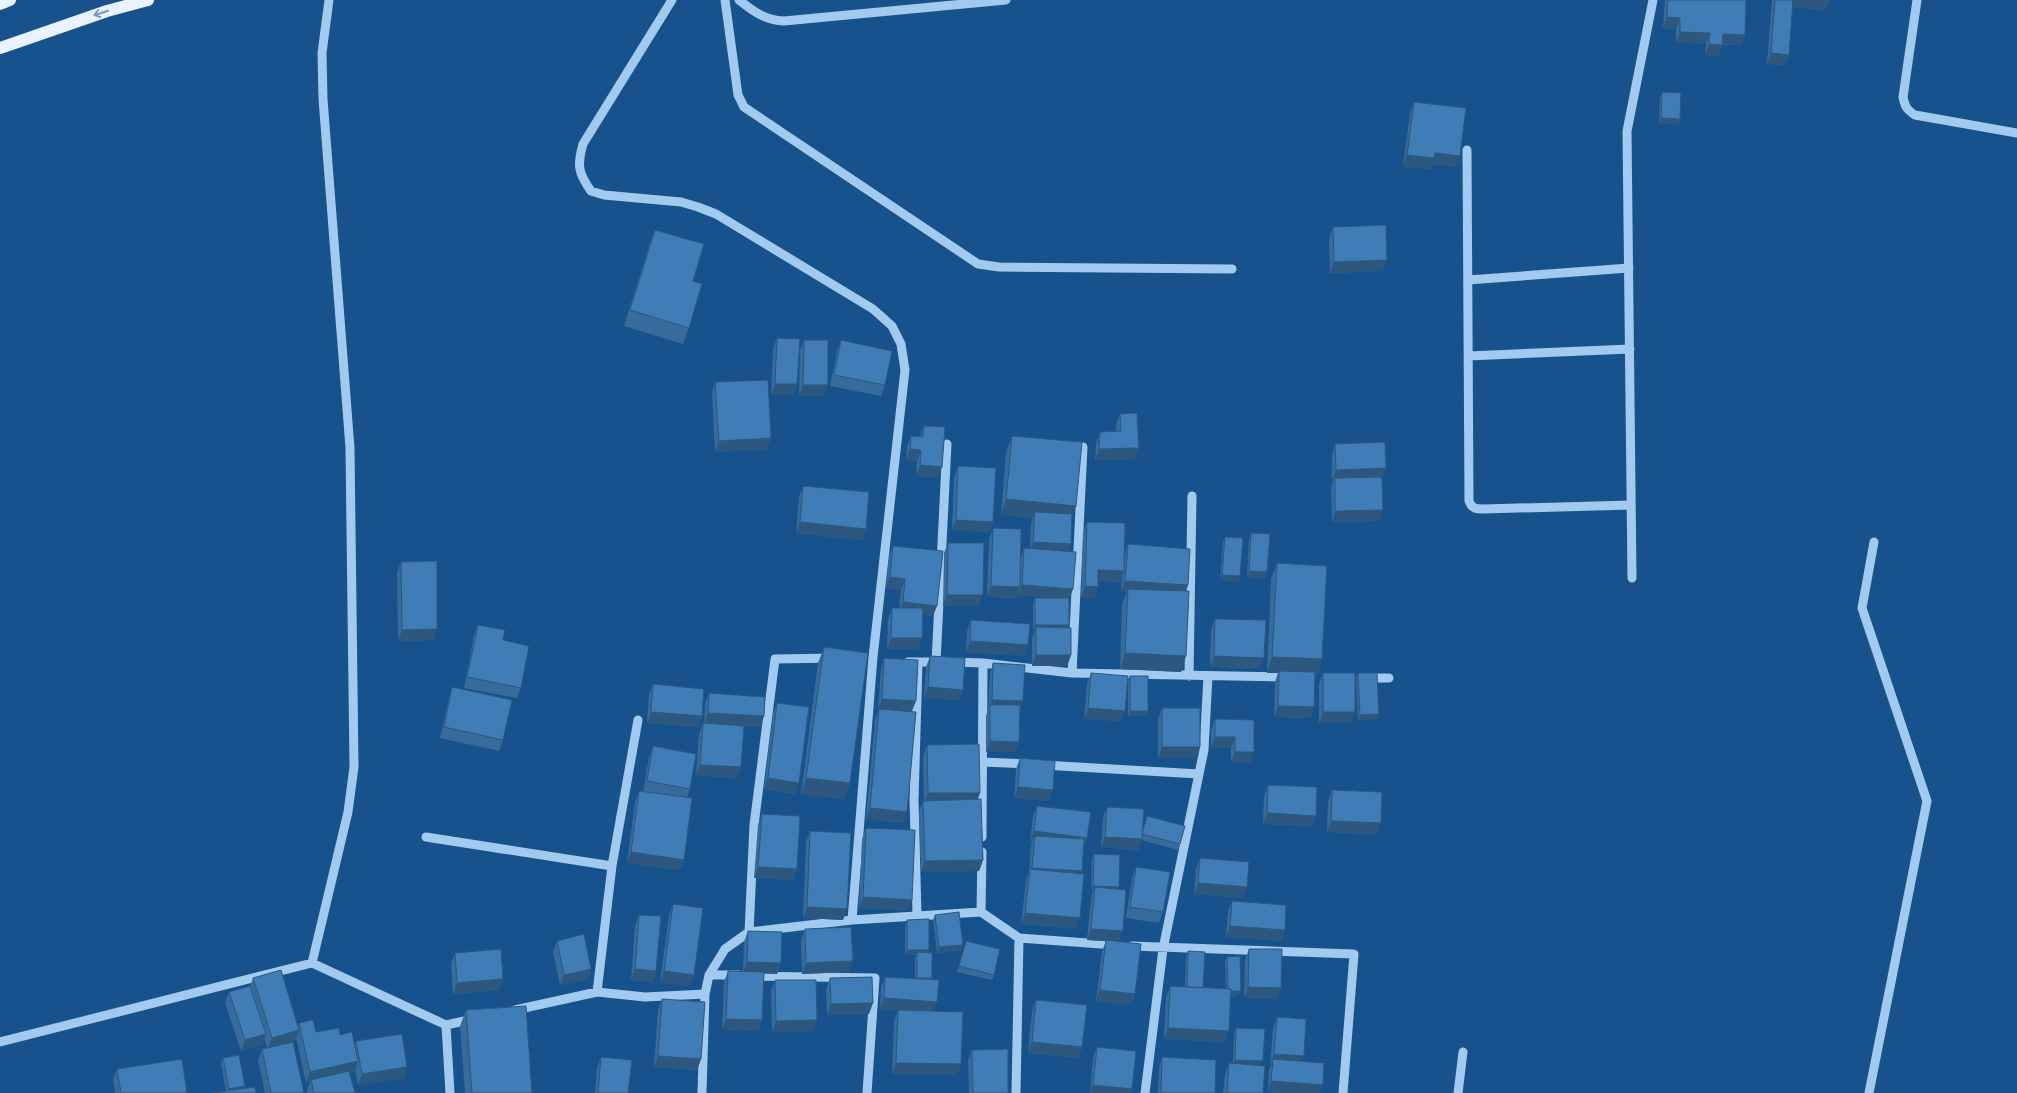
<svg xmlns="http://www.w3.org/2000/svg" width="2017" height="1093" font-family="Barlow,sans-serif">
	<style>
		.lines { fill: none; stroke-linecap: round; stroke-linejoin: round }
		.minor { stroke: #a2caef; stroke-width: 9 }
		.major { stroke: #e9f3ff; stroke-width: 12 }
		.wall { fill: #376b9c }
		.shaded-wall { fill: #2d577f }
		.building { fill: #407cb5; stroke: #2d577f }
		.oneway { stroke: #759ac0 }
	</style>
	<rect width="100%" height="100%" fill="#17528c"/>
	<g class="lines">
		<path class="minor" d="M672,0L583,144C577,165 578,173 591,191L604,195L681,202L698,207L716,214L873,309L892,326L901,344L905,370L873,657L852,920
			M725,0L738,95L744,107L978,264L999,267L1232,269
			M739,0C754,12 765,20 784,21L1006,0
			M1917,0L1903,97C1905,107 1907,110 1915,115L2017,133
			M1467,150L1469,501C1472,509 1476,509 1484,509L1631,505
			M1468,280L1629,268
			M1468,356L1630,349
			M1632,578L1627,131L1653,0
			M908,662H939
			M936,662L947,444
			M952,662L983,663L1072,673L1286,677
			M1072,673L1083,447
			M1189,676L1192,496
			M1367,678H1389
			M982,762L1030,764
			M1043,765L1199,774L1204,750L1208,676
			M426,837L612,866
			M982,837L983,663
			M981,912L982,852
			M917,915L914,800L918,663
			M749,932L754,825L775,659L835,658
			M1131,946L1354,954L1343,1093
			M312,963L348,812L354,767L350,448L323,99L322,53L329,0
			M709,975H739
			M754,976L875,978L867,1093
			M597,992L612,866L638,720
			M515,1010L597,992L645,997L705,994L709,975L725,949L749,932L852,920L981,912L1019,938L1115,945
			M446,1025L450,1093
			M0,1042L312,963L446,1025L473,1019
			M702,1093L705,994
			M1016,1093L1019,938
			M1145,1093L1163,949L1199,774
			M1458,1093L1463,1052
			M1869,1093L1927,801L1862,608L1874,542"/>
		<path class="major" d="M0,4L10,0
			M0,48L107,11L148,0"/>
	</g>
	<path class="wall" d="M1665,0H1746L1745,35L1741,45H1722L1719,56L1705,55L1706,44L1676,42V29L1663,28Z
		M1772,0H1829L1825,10L1792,7L1789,55L1785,65L1767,64Z
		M1662,92L1680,119L1678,124L1659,123L1660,98Z
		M1414,102L1456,167L1432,164L1430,169L1403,166L1410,113Z
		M1333,227L1387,260L1383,271L1330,273L1329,238Z
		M655,230L693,281L689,328L683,344L624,326L649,246Z
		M777,338L797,384L793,395L771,394L773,349Z
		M804,340L824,396H799L800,350Z
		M841,340L885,385L881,396L830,386L837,351Z
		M715,382L771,438L767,449L715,452L712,393Z
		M1120,414L1135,459L1095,460L1096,443L1100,432L1116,431V425Z
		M924,426L938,477L916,476L917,461L906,460L907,447L911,436H920Z
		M1012,436L1076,506L1072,516L1068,551L1069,625L1068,627L1071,655L1067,666H1032V638L1035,630H1033V604L1035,598H1055L1018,595V591L1016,598L987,597L989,539L993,528L1020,559L1024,548H1030L1031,523L1033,518L1001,515L1006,452Z
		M1335,444L1386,468L1382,479L1379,521L1332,522L1331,488L1333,481H1332V455Z
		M958,466L993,522L989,532L952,530L954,477Z
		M803,486L866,529L862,540L796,533L799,497Z
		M1087,522L1125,553L1128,544L1188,585L1186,591L1181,672L1120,669L1122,604L1127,592H1121L1122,576L1120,582L1098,581V587L1094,598L1081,597L1083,533Z
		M1251,533L1267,572L1265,578L1247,577L1249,539Z
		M1225,537L1240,576L1238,582L1220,580L1223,542Z
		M948,543L979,606H943L944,553Z
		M893,546L933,616L923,615L922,638L918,649H887L888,619L892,608H899L901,590L886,588L889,557Z
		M401,562L434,640L398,641L397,572Z
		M1277,563L1322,659L1317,675H1315L1314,707L1310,718L1274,717L1275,682L1278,673H1267L1271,579Z
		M1215,619L1260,668L1210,667L1211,630Z
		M971,620L1028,645L1024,656L966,652L967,631Z
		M478,625L503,640L521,688L517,698L464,688L474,635Z
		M824,647L850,783L844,799L801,794L818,663Z
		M930,656L963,690L959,700L924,698L926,667Z
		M884,658L912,711L890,710L907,812L903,823L866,819L875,720L879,710L878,709L881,669Z
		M993,663L1019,712V742L1015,752H986V716L988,710L990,674Z
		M1091,673L1121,721L1084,719L1087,684Z
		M1323,673L1351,723H1319V684Z
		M1358,673L1379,714L1377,720H1358L1356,679Z
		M1130,676L1148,711L1146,716H1128V681Z
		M653,684L702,716L698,727L647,723L649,695Z
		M452,687L503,740L499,751L440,738L449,698Z
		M709,693L764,716L760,727L744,726L741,767L737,778L696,775L699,734L703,723H704L705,704Z
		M777,703L795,794L764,789L773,714Z
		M1162,708L1196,758H1158V719Z
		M1215,719L1254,720L1250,763L1231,762V748H1211V730Z
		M927,745L980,793L977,799L983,860L979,871L921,872L919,812L923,801H924L923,756Z
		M653,746L690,789L687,798L684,860L680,870L627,863L635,802L639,791L643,792L649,757Z
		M1020,758L1049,801L1014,798L1016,769Z
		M1268,785L1316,816L1312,826L1263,824L1264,796Z
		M1332,790L1377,834L1327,832L1328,801Z
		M1037,806L1087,838L1084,846L1076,929L1021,924L1026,880L1029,871L1031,846L1032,842H1030L1033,816Z
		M1107,807L1142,832L1147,816L1180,844L1178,850L1141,840L1138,850L1101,847L1103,818Z
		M762,814L793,880L754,878L758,825Z
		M866,828L912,900L908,910L859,908L862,839Z
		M810,831L843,920L803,918L806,842Z
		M1094,854L1118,889L1119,941L1135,994L1131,1005L1096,1001L1102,951L1106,941L1087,940L1091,898L1093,891H1091L1092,859Z
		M1200,858L1247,887L1243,898L1194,894L1196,869Z
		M1136,867L1163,912L1159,923L1126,918L1132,878Z
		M1232,901L1285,930L1281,941L1226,937L1228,912Z
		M673,904L694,975L690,986L660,982L669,915Z
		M639,915L656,971L652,982L631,980L635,926Z
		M935,915L963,945L961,950L937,953L933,920Z
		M907,920L928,953L934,1011L961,1064L957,1075L892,1074L894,1021L898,1010L880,1009L881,988L885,977L915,979V958L916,955H905V925Z
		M805,929L853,961L849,972L802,974L801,940Z
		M748,931L781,963L777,974L764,973L762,1020L758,1031L722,1029L724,982L728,971H743L744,942Z
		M557,941L591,969L588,980L560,985L553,952Z
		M966,941L994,975L992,980L957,972Z
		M1249,949L1277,999L1244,998L1245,960Z
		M1188,951L1203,988L1226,989L1225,962L1227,957L1239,996L1231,997L1225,1042L1164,1039L1166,997L1170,986L1185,987L1186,957Z
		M455,953L503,979L499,990L453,994L451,963Z
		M253,978L298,1026L299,1023L316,1032L340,1035L355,1045L356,1041L407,1067L404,1078L358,1085L355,1069L354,1072L350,1073L355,1093H307V1091L310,1082H306L296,1038L295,1041L281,1045L304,1093H265L258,1060L262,1049L267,1048L264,1038L262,1045L241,1051L225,1003L229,992L250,987Z
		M830,978L869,1014L827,1015L826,989Z
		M775,980L813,1031L772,1032L771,991Z
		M662,999L701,1059L697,1070L654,1067L658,1010Z
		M1036,1000L1082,1047L1078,1058L1028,1053L1032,1011Z
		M466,1010L532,1093H465L460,1026Z
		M1277,1017L1304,1056L1302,1062L1320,1093H1282L1268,1092L1269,1070L1271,1065H1270L1273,1028Z
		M1236,1028L1262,1066L1263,1093H1223L1225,1074L1229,1063L1233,1064L1234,1033Z
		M1097,1047L1132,1089L1130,1093H1090L1093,1058Z
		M972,1050L1008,1093H969L968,1060Z
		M601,1057L628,1093H595L597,1068Z
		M1162,1057L1215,1093H1158L1159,1068Z
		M223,1058L245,1086V1088L226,1091L221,1064Z
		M117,1069L187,1093H115L113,1079Z"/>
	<path class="shaded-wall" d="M1792,0H1829L1825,10L1789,7Z
		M1667,17L1680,18L1676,29L1663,28Z
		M1680,32L1710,33L1706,44L1676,42Z
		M1723,34L1745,35L1741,45L1719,44Z
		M1709,44L1722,45L1719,56L1705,55Z
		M1771,53L1789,55L1785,65L1767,64Z
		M1661,118L1680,119L1678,124L1659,123Z
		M1435,153L1460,156L1456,167L1432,164L1430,169L1403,166L1407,155Z
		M1387,260L1383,271L1330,273L1334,262Z
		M775,384H797L793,395L771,394Z
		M803,385H828L824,396H799Z
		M771,438L767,449L715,452L719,441Z
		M1139,448L1135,459L1095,460L1099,449Z
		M910,449L921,450L917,461L906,460Z
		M920,465L942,467L938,477L916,476Z
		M1386,468L1382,479L1335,481V478L1333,481H1332L1336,470Z
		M1006,499L1076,506L1070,521L1035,512L1033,518L1001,515Z
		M1383,510L1379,521L1332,522L1335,511Z
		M956,520L993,522L989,532L952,530Z
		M800,522L866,529L862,540L796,533Z
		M1033,542L1071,544L1067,555L1029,552Z
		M1098,570L1124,571L1120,582L1094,581Z
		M1249,571L1267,572L1265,578L1247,577Z
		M1222,575L1240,576L1238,582L1220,580Z
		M890,577L905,579L901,590L886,588Z
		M1125,581L1188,585L1184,596L1128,589L1127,592H1121Z
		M1022,585L1073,589L1069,600L1018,595Z
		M991,586L1020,587L1016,598L987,597Z
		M1085,586L1098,587L1094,598L1081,597Z
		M947,595H983L979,606H943Z
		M903,602L937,606L933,616L899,613Z
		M1035,625H1069L1067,630L1036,627L1035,630H1033Z
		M437,629L434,640L398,641L402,630Z
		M891,638H922L918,649H887Z
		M970,641L1028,645L1024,656L966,652Z
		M1125,653L1186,656L1181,672L1120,669Z
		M1036,655H1071L1067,666H1032Z
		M1214,656L1264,658L1260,668L1210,667Z
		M1272,657L1322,659L1317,675L1278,673L1279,671L1278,673H1267Z
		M928,687L963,690L959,700L924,698Z
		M882,699L916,701L912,711L878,709Z
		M992,700L1023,701L1020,712L990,705L988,710Z
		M1278,706L1314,707L1310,718L1274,717Z
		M1088,708L1125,711L1121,721L1084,719Z
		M1130,711H1148L1146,716H1128Z
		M651,712L702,716L698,727L647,723Z
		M1323,712H1355L1351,723H1319Z
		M708,713L764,716L760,727L704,724Z
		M1379,714L1377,720H1358L1360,715Z
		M1215,737H1235L1231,748H1211Z
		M990,741L1019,742L1015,752H986Z
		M1162,747H1200L1196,758H1158Z
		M1235,752H1254L1250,763L1231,762Z
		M700,765L741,767L737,778L696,775Z
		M768,778L799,783L795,794L764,789Z
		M806,778L850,783L844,799L801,794Z
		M1018,787L1053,790L1049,801L1014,798Z
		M928,793H980L976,804H924Z
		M870,808L907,812L903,823L866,819Z
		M1267,813L1316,816L1312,826L1263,824Z
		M1331,821L1381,823L1377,834L1327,832Z
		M1034,831L1087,838L1083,848L1035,836L1032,842H1030Z
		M1105,837L1142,839L1138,850L1101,847Z
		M631,852L684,860L680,870L627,863Z
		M983,860L979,871L921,872L925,861Z
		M758,867L797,869L793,880L754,878Z
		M1032,868L1082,871L1078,882L1028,878Z
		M1198,883L1247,887L1243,898L1194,894Z
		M1093,886L1119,887L1117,892L1095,887L1093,891H1091Z
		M863,897L912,900L908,910L859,908Z
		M807,907L847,909L843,920L803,918Z
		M1025,913L1080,918L1076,929L1021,924Z
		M1230,926L1285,930L1281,941L1226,937Z
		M1091,929L1123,931L1119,942L1087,940Z
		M963,945L961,950L937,953L939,947Z
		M907,950H929L927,955L917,952L916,955H905Z
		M853,961L849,972L802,974L806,963Z
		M747,962L781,963L777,974L743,973Z
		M591,969L588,980L560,985L564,975Z
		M635,969L656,971L652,982L631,980Z
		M664,971L694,975L690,986L660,982Z
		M917,978H932L930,984L915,983Z
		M503,979L499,990L453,994L457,983Z
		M1248,987L1281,988L1277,999L1244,998Z
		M1100,990L1135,994L1131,1005L1096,1001Z
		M1228,991H1241L1239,996L1226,997Z
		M884,998L937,1002L933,1013L880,1009Z
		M873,1003L869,1014L827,1015L831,1004Z
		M726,1019L762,1020L758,1031L722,1029Z
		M817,1020L813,1031L772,1032L776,1021Z
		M1168,1028L1229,1031L1225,1042L1164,1039Z
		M299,1030L295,1041L268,1049L272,1038Z
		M266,1034L262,1045L241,1051L245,1040Z
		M1032,1042L1082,1047L1078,1058L1028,1053Z
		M1274,1054L1304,1056L1300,1067L1273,1059L1271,1065H1270Z
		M658,1056L701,1059L697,1070L654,1067Z
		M1235,1060L1263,1061L1261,1066L1233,1065Z
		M358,1061L354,1072L311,1081V1080L310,1082H306L310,1072Z
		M896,1063L961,1064L957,1075L892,1074Z
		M407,1067L404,1078L358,1085L362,1074Z
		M1271,1081L1323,1085L1320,1093H1282L1268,1092Z
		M1093,1085L1132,1089L1130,1093H1090Z
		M245,1086L243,1091L227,1093L229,1089Z"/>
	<path class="building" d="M1668,0H1746L1745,35L1723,34L1722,45L1709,44L1710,33L1680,32V18L1667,17Z
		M1775,0H1793L1789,55L1771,53Z
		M1662,92L1681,93L1680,119L1661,118Z
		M1414,102L1466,108L1460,156L1435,153L1434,158L1407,155Z
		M1386,225L1387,260L1334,262L1333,227Z
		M655,230L704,244L693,281L702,284L689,328L630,310Z
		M777,338L800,339L797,384H775Z
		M804,340H828V385H803Z
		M841,340L892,351L885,385L834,375Z
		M768,380L771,438L719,441L715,382Z
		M1137,413L1139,448L1099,449L1100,432L1121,431L1120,414Z
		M924,426L945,427L942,467L920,465L921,450L910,449L911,436L923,437Z
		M1012,436L1082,442L1076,506L1006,499Z
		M1385,442L1386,468L1336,470L1335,444Z
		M958,466L996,468L993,522L956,520Z
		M1382,477L1383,510L1335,511V478Z
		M803,486L869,492L866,529L800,522Z
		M1035,512L1072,514L1071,544L1033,542Z
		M1087,522L1125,523L1124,571L1098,570V587L1085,586Z
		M993,528L1021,529L1020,587L991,586Z
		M1251,533L1270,534L1267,572L1249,571Z
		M1225,537L1243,538L1240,576L1222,575Z
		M948,543H984L983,595H947Z
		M1128,544L1190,549L1188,585L1125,581Z
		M893,546L943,551L937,606L903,602L905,579L890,577Z
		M1024,548L1076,552L1073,589L1022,585Z
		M437,561V629L402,630L401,562Z
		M1277,563L1327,566L1322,659L1272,657Z
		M1128,589L1189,591L1186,656L1125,653Z
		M1035,598H1069V625H1035Z
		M892,608H923L922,638H891Z
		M1215,619L1266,620L1264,658L1214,656Z
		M971,620L1030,624L1028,645L970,641Z
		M478,625L505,630L503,640L529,646L521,688L467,677Z
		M1036,627L1071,628V655H1036Z
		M824,647L868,653L850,783L806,778Z
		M930,656L965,658L963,690L928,687Z
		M884,658L918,660L916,701L882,699Z
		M993,663L1025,665L1023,701L992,700Z
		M1279,671L1315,672L1314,707L1278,706Z
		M1091,673L1128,676L1125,711L1088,708Z
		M1323,673H1355V712H1323Z
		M1358,673H1377L1379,714L1360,715Z
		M1130,676H1148V711H1130Z
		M653,684L704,689L702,716L651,712Z
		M452,687L512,700L503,740L444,727Z
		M709,693L765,697L764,716L708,713Z
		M777,703L809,707L799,783L768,778Z
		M990,705H1020L1019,742L990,741Z
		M1162,708H1200V747H1162Z
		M879,709L916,712L907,812L870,808Z
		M1215,719L1254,720V752H1235V737H1215Z
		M703,723L744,726L741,767L700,765Z
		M979,744L980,793H928L927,745Z
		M653,746L696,754L690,789L647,781Z
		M1020,758L1055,761L1053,790L1018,787Z
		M1268,785L1317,787L1316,816L1267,813Z
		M1332,790L1382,792L1381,823L1331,821Z
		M639,791L692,798L684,860L631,852Z
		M981,799L983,860L925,861L923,801Z
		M1037,806L1091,812L1087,838L1034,831Z
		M1107,807L1144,809L1142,839L1105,837Z
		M762,814L800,816L797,869L758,867Z
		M1147,816L1185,826L1180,844L1142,834Z
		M866,828L915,830L912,900L863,897Z
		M810,831L851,833L847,909L807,907Z
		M1035,836L1084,839L1082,871L1032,868Z
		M1094,854L1120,855L1119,887L1093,886Z
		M1200,858L1249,862L1247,887L1198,883Z
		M1136,867L1170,872L1163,912L1130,907Z
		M1030,869L1084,874L1080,918L1025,913Z
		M1095,887L1126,890L1123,931L1091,929Z
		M1232,901L1286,905L1285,930L1230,926Z
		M673,904L703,908L694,975L664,971Z
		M959,912L963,945L939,947L935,915Z
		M639,915L661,916L656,971L635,969Z
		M929,919V950H907V920Z
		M851,927L853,961L806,963L805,929Z
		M748,931L782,932L781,963L747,962Z
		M584,934L591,969L564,975L557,941Z
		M1106,940L1141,944L1135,994L1100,990Z
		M966,941L1000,949L994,975L959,966Z
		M501,949L503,979L457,983L455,953Z
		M1249,949H1282L1281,988L1248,987Z
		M1188,951L1205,952L1203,988L1187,987Z
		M917,952L932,953V978H917Z
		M1240,956L1241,991H1231V989H1228L1227,957Z
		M281,970L299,1030L272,1038L253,978Z
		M728,971L764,972L762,1020L726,1019Z
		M872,977L873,1003L831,1004L830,978Z
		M885,977L939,980L937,1002L884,998Z
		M775,980H816L817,1020L776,1021Z
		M250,986L266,1034L245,1040L229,992Z
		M1170,986L1231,989L1229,1031L1168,1028Z
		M662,999L705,1002L701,1059L658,1056Z
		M1036,1000L1087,1005L1082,1047L1032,1042Z
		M526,1006L532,1093H472L466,1010Z
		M898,1010L963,1012L961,1064L896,1063Z
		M1277,1017L1306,1019L1304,1056L1274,1054Z
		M313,1020L316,1032L339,1028L340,1035L352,1032L358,1061L310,1072L299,1023Z
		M1236,1028L1265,1029L1263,1061L1235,1060Z
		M402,1034L407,1067L362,1074L356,1041Z
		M293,1042L304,1093H271L262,1049Z
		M1097,1047L1136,1051L1132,1089L1093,1085Z
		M1008,1049V1093H973L972,1050Z
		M239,1055L245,1086L229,1089L223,1058Z
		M601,1057L632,1060L628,1093H598Z
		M1162,1057L1216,1060L1215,1093H1161Z
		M182,1059L187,1093H121L117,1069Z
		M1273,1059L1324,1063L1323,1085L1271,1081Z
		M1229,1063L1265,1066L1263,1093H1227Z
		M349,1071L355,1093H314L311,1080Z
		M255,1087L256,1093H212Z"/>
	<defs><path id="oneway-shaft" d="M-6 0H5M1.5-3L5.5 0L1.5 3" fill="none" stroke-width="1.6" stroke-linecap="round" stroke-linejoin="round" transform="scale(1.25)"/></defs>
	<use class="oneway" href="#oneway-shaft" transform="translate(101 13) rotate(162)"/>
</svg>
